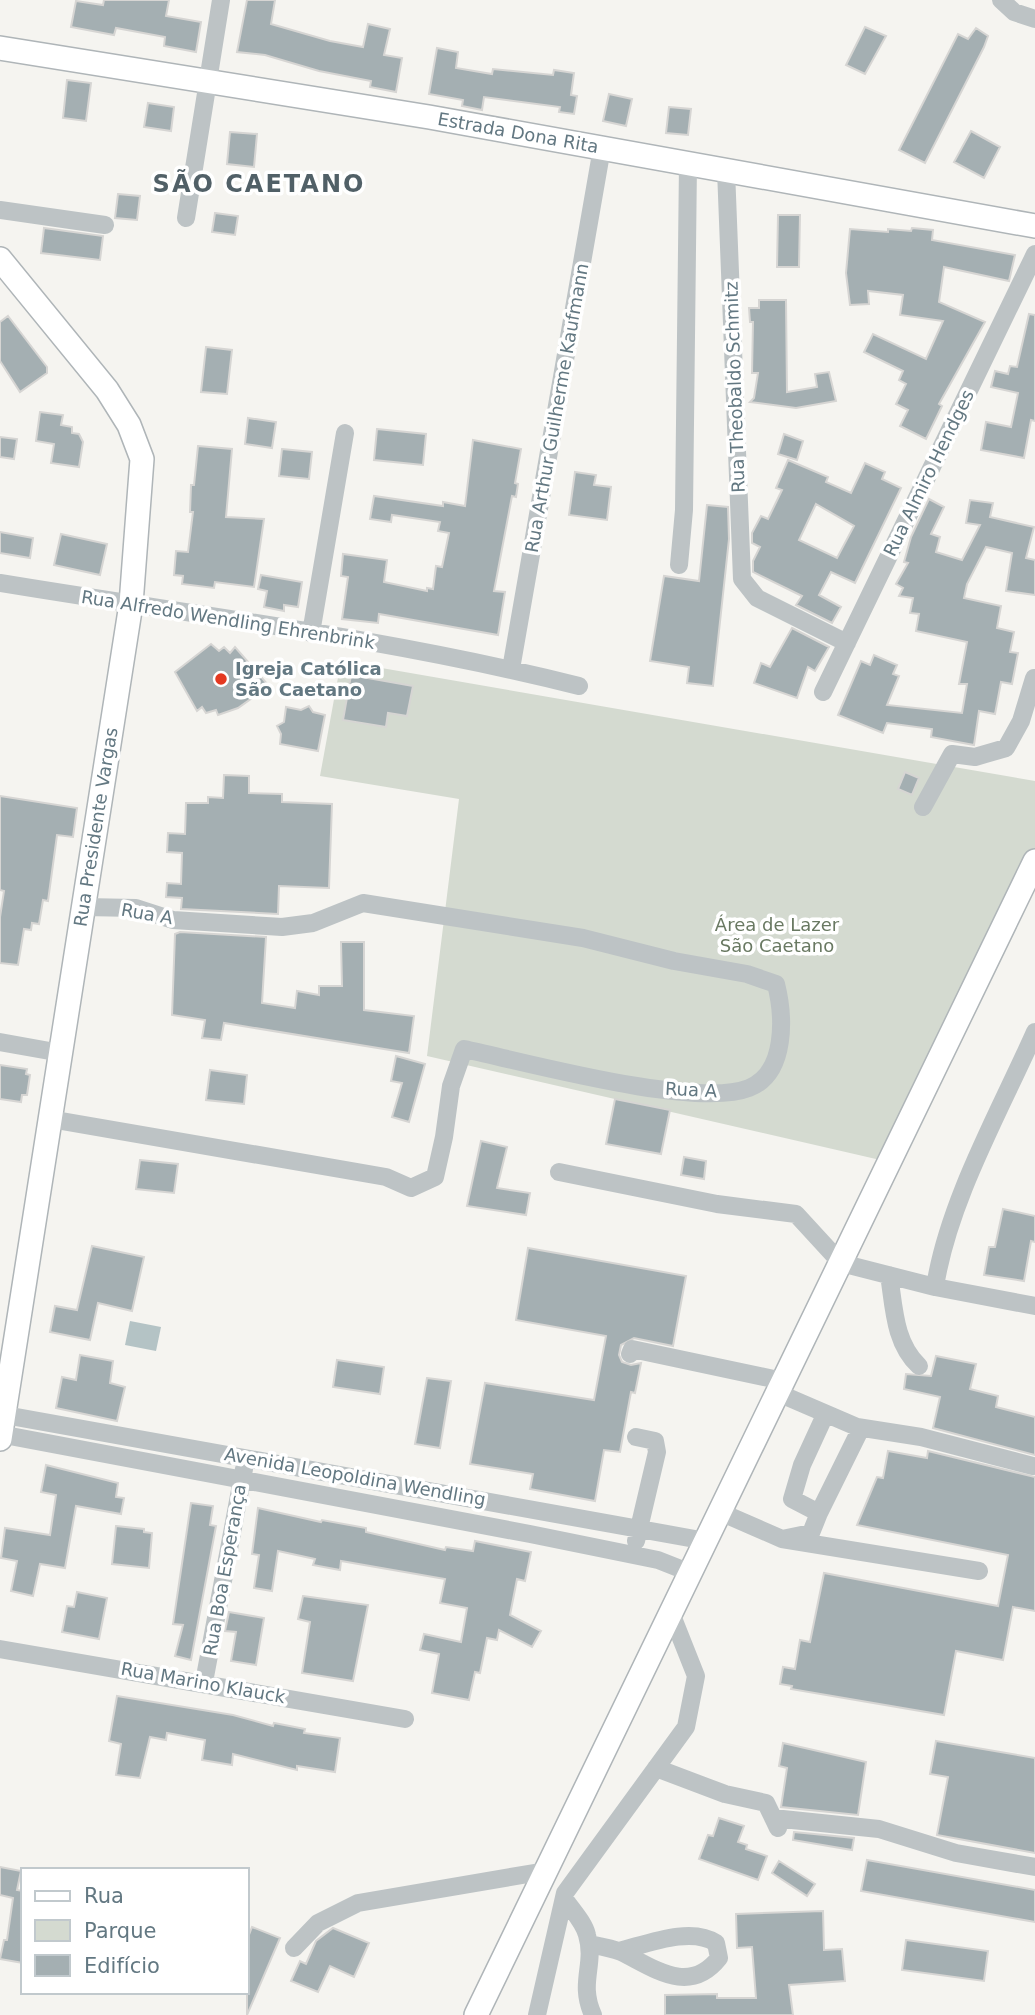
<svg xmlns="http://www.w3.org/2000/svg" width="1035" height="2015" font-family="'DejaVu Sans',sans-serif">
	<style>
		.green { fill: #d4dad0 }
		.water { fill: #b4c3c5 }
		.building { fill: #a4afb2; stroke: #d6d5d3; stroke-width: 2; fill-rule: evenodd }
		.lines { fill: none; stroke-linecap: round; stroke-linejoin: round }
		.major-casing { stroke: #afb5b8; stroke-width: 26 }
		.minor { stroke: #bdc3c5; stroke-width: 18 }
		.major { stroke: #fff; stroke-width: 23 }
		.poi-dot { fill: #e43921; stroke: #fff; stroke-width: 2.5 }
		.labels { text-anchor: middle; stroke-width: 7; stroke-linejoin: round; paint-order: stroke }
		.street-label { font-size: 18px; fill: #637882; stroke: #fff }
		.poi-label { font-size: 18px; font-weight: bold; fill: #637882; stroke: #fff; text-anchor: start }
		.park-label { font-size: 18px; fill: #697962; stroke: #fff }
		.district-label { font-size: 24px; font-weight: bold; letter-spacing: 2px; fill: #516067; stroke: #fff }
	</style>
	<rect width="100%" height="100%" fill="#f5f4f0"/>
	<path class="green" d="M341,661L1035,781V861L889,1162L427,1056L459,799L320,776Z"/>
	<path class="water" d="M130,1321L161,1327L156,1351L125,1345Z"/>
	<path class="building" d="M104,0H169L166,16L201,22L196,52L164,46L165,37L116,28L114,35L71,27L76,1L103,5Z
		M247,0H275L271,24L330,41L363,47L368,24L390,29L384,55L402,58L396,92L370,87L371,81L319,71L265,55L237,52Z
		M865,27L886,36L865,74L846,65Z
		M976,28L988,36L984,47L925,163L899,150L958,34L968,39Z
		M437,48L458,52L456,68L492,74L493,69L553,75L554,70L574,73L571,95L577,96L574,114L559,112L560,107L484,97L482,110L462,106L463,100L429,94Z
		M67,80L91,83L86,121L63,118Z
		M609,94L632,99L626,126L603,121Z
		M148,103L174,107L171,131L144,127Z
		M669,107L691,109L688,135L666,133Z
		M971,131L1000,147L984,178L954,162Z
		M230,132L257,134L254,167L227,164Z
		M118,194L140,196L137,220L115,218Z
		M215,213L238,216L235,235L212,232Z
		M778,215H800L799,267H777Z
		M44,228L103,236L100,260L41,253Z
		M912,228L933,230L932,240L1015,255L1009,281L944,267L939,302L985,322L939,404L942,406L926,439L900,426L908,410L896,404L906,384L899,380L903,371L864,352L873,334L926,359L943,321L900,315L903,295L868,291L869,304L850,305L846,273L850,229L888,232V229L911,231Z
		M759,300H786L787,392L817,387L815,374L829,372L836,401L796,408L750,402L754,398L758,373H752L753,322H750L749,308H759Z
		M1029,314L1035,315V421L1031,420L1024,458L981,450L986,422L1011,427L1018,393L991,387L995,371L1008,374L1010,366L1017,367Z
		M8,316L47,367V373L20,392L0,361V322Z
		M206,347L232,350L227,394L201,392Z
		M40,412L63,415L61,425L72,427V433L79,434L83,442L79,467L51,463L54,444L36,441Z
		M248,418L276,422L272,448L245,444Z
		M377,429L426,434L423,465L374,460Z
		M784,434L803,441L797,460L778,454Z
		M0,437L17,439L14,459L0,457Z
		M473,440L521,449L515,483L518,484L516,497L512,496L494,591L505,592L498,635L379,614L378,623L342,619L348,577L341,576L343,554L387,560L384,582L427,591V588L433,589L436,566L442,567L449,533L438,531L440,522L392,515L391,522L370,519L374,496L443,506V502L465,506Z
		M198,446L232,449L226,517L264,519L254,587L215,582L214,588L182,584L183,576L174,575L176,551L188,552L193,512H190L191,485H194Z
		M282,449L312,452L309,479L279,476Z
		M788,460L828,477L826,482L851,493L865,463L885,472L882,479L901,488L855,583L831,572L819,595L841,607L832,623L796,605L802,596L753,572V561L760,547L752,543V533L761,516L768,519L782,490L776,488ZM816,504L854,526L837,558L799,540Z
		M575,472L596,475L594,485L611,487L607,520L569,515Z
		M929,499L944,507L931,534L940,537L936,552L962,560L980,525L966,523L970,500L993,503L990,517L1034,527L1026,558L1035,560V595L1006,591L1012,553L986,547L967,584L964,598L1001,606L997,628L1014,632L1010,652L1018,653L1012,684L1001,682L995,714L979,711L974,745L931,737L932,729L887,723L883,733L838,715L861,661L870,665L874,655L897,665L893,674L899,676L887,705L962,713L967,684H959L967,642L916,631L919,614L910,613L913,598L899,596L903,588L896,584L908,563L904,562L911,537Z
		M707,505L728,507L729,539L713,686L687,683L689,667L650,661L664,576L699,581Z
		M0,532L33,538L30,558L0,553Z
		M61,534L107,544L100,575L54,565Z
		M261,575L302,582L298,607L284,605V611L264,607L267,591L258,589Z
		M792,628L829,647L815,671L808,667L797,698L754,683L761,663L770,667Z
		M211,644L219,651L224,647L230,653L235,647L269,686L238,708L218,715L216,710L206,713L202,707L197,711L175,672Z
		M351,675L413,686L407,716L388,713L386,727L343,720Z
		M309,706L313,712L325,715L318,751L280,744L281,734L277,726L284,722L286,707L301,710Z
		M905,772L919,778L912,795L898,789Z
		M224,775L249,776V793L282,794V802L332,804L329,888L279,886L278,914L181,909L182,898L166,897L167,883L181,884L182,853L167,852L168,833L185,834L186,803H208V797L223,798Z
		M0,796L77,808L73,837L57,835L48,901L43,900L39,924L32,923L31,930L24,929L18,965L0,963V917L4,891L0,890Z
		M180,932L266,937L262,1003L295,1008L297,991L319,995V986H342L341,942H364V1010L414,1016L409,1053L224,1023L221,1040L202,1038L205,1020L172,1015L175,934Z
		M396,1056L425,1064L409,1122L392,1117L402,1083L391,1081Z
		M0,1065L27,1069L26,1074L30,1075L27,1095H22L21,1102L0,1099Z
		M210,1070L247,1075L244,1104L206,1100Z
		M615,1099L670,1110L661,1154L606,1144Z
		M481,1141L507,1147L497,1188L530,1193L526,1215L467,1206Z
		M684,1157L706,1161L704,1179L681,1175Z
		M140,1160L178,1164L174,1193L136,1189Z
		M1003,1209L1035,1216V1242L1031,1241L1024,1281L984,1275L989,1247H995Z
		M92,1246L144,1257L132,1311L98,1303L90,1340L50,1332L55,1306L77,1310Z
		M528,1248L686,1276L673,1346L634,1338L621,1345L619,1355L622,1362L631,1365L641,1363L635,1393L631,1392L620,1452L604,1450L595,1501L530,1489L533,1474L470,1464L485,1383L594,1400L606,1336L516,1320Z
		M80,1355L113,1361L110,1383L125,1387L117,1421L56,1408L62,1377L76,1380Z
		M936,1356L976,1364L970,1389L998,1396L996,1407L1035,1417V1455L933,1428L940,1397L904,1389L906,1374L931,1376Z
		M337,1360L384,1367L380,1394L333,1387Z
		M427,1378L451,1381L440,1448L415,1444Z
		M888,1451L927,1458L928,1451L1035,1477V1611L1013,1607L1003,1660L956,1651L944,1715L791,1689L792,1686L780,1684L783,1667L795,1669L800,1640L810,1642L824,1573L998,1606L1008,1555L857,1525L877,1477L883,1478Z
		M46,1465L118,1483L116,1497L124,1498L121,1514L76,1506L65,1568L40,1564L33,1596L11,1591L17,1561L1,1558L5,1528L50,1535L56,1495L41,1492Z
		M191,1503L213,1506L210,1525L216,1526L191,1660L175,1656L183,1625L173,1624Z
		M258,1508L321,1522L322,1520L366,1528V1532L445,1550L446,1547L473,1551L475,1541L531,1552L525,1581L517,1579L510,1615L541,1631L532,1647L499,1630L497,1640L487,1638L480,1673L475,1672L469,1700L432,1693L439,1654L420,1650L424,1634L461,1642L467,1608L440,1603L445,1579L341,1561L340,1570L313,1565L315,1559L278,1551L272,1591L254,1588L259,1555L252,1554Z
		M116,1526L144,1529V1532L152,1533L149,1568L112,1564Z
		M77,1592L107,1598L99,1639L62,1632L67,1606L74,1607Z
		M303,1596L368,1605L353,1681L302,1673L310,1622L298,1619Z
		M229,1612L264,1618L256,1665L231,1661L236,1632L225,1631Z
		M117,1696L233,1715L273,1726L274,1723L305,1729L304,1733L340,1738L335,1772L297,1766V1770L233,1754L232,1765L202,1760L205,1740L167,1733L166,1740L150,1737L140,1778L116,1775L121,1744L109,1741Z
		M936,1741L1035,1758V1853L937,1835L948,1777L930,1774Z
		M783,1743L866,1762L858,1815L781,1807L787,1768L779,1766Z
		M719,1818L744,1826L738,1842L747,1845L746,1849L767,1856L758,1880L699,1859L708,1835L713,1836Z
		M794,1832L854,1838L852,1850L793,1840Z
		M867,1860L1035,1890V1922L861,1891Z
		M779,1861L815,1884L807,1896L772,1873Z
		M0,1867L21,1871L17,1890L23,1891V1963L0,1959L4,1940H7L13,1898L0,1895Z
		M823,1911L824,1950L842,1949L845,1981L789,1985L793,2015H665V1995L717,1994V1998H756L752,1947L737,1948L736,1914Z
		M252,1927L280,1938L247,2015V1940Z
		M333,1928L369,1943L354,1977L330,1966L318,1992L291,1981L300,1961L306,1964L316,1941Z
		M906,1940L988,1951L984,1981L902,1970Z"/>
	<g class="lines">
		<g class="major-casing">
			<path id="major" d="M0,48L429,117L1035,226
				M0,259L107,390L129,425L142,459L131,604L0,1439
				M476,2015L1035,861"/>
		</g>
		<path class="minor" d="M1001,0L1014,12L1035,19
			M726,170L742,579L757,598L847,643
			M0,210L105,225
			M186,218L221,0
			M679,565L684,510L688,163
			M0,583C193,615 389,638 579,686
			M311,633L345,433
			M511,669L602,148
			M823,692L1035,254
			M923,807L952,754L975,757L1006,748L1021,721L1034,678
			M0,1042L61,1053
			M50,1119L386,1177L411,1188L435,1177L444,1137L451,1086L464,1049C525,1062 696,1109 749,1088C787,1073 784,1016 776,984L747,974L674,961L583,938L363,903L313,923L282,927L173,920L136,908L84,907
			M559,1172L717,1204L796,1214L841,1263L935,1287L1035,1306
			M889,1275C894,1306 894,1343 919,1366
			M935,1287C948,1202 1000,1111 1035,1032
			M630,1354L632,1349L783,1381
			M778,1393L857,1427L921,1437L1033,1466
			M0,1414L706,1541
			M825,1415L802,1465L792,1499L819,1513L861,1428
			M0,1434L530,1534L658,1560L691,1573
			M636,1437L655,1441L657,1452L636,1541
			M720,1512L782,1539L811,1533L819,1513
			M782,1539L979,1571
			M0,1649L405,1719
			M204,1682L244,1469
			M656,1768L725,1794L766,1803L778,1828
			M773,1818L879,1829L956,1853L1035,1867
			M564,1898C571,1909 584,1922 587,1935C596,1965 578,1982 593,2015
			M589,1944C599,1946 611,1948 621,1952C654,1968 689,1996 719,1958L716,1943C691,1926 647,1944 619,1951
			M294,1948L318,1923L358,1903L546,1871
			M537,2015L565,1893L686,1727L696,1676L671,1613"/>
		<use href="#major" class="major"/>
	</g>
	<circle class="poi-dot" cx="221" cy="679" r="7"/>
	<g class="labels">
		<g class="street-label">
			<text transform="translate(518 133) rotate(10)" y="6">Estrada Dona Rita</text>
			<text transform="translate(735 387) rotate(-92)" y="6">Rua Theobaldo Schmitz</text>
			<text transform="translate(557 408) rotate(-80)" y="6">Rua Arthur Guilherme Kaufmann</text>
			<text transform="translate(929 473) rotate(-64)" y="6">Rua Almiro Hendges</text>
			<text transform="translate(228 620) rotate(9)" y="6">Rua Alfredo Wendling Ehrenbrink</text>
			<text transform="translate(96 827) rotate(-81)" y="6">Rua Presidente Vargas</text>
			<text transform="translate(147 914) rotate(10)" y="6">Rua A</text>
			<text transform="translate(691 1090) rotate(3)" y="6">Rua A</text>
			<text transform="translate(355 1477) rotate(10)" y="6">Avenida Leopoldina Wendling</text>
			<text transform="translate(225 1570) rotate(-80)" y="6">Rua Boa Esperança</text>
			<text transform="translate(203 1683) rotate(10)" y="6">Rua Marino Klauck</text>
		</g>
		<g class="poi-label">
			<text x="235" y="675">Igreja Católica<tspan x="235" dy="21">São Caetano</tspan></text>
		</g>
		<g class="park-label">
			<text x="777" y="931">Área de Lazer<tspan x="777" dy="21">São Caetano</tspan></text>
		</g>
		<g class="district-label">
			<text x="259" y="192">SÃO CAETANO</text>
		</g>
	</g>
	<rect x="21" y="1868" width="228" height="126" fill="#ffffff" stroke="#c1c9cd" stroke-width="2"/>
	<rect x="35" y="1891" width="35" height="10" fill="#ffffff" stroke="#c1c9cd" stroke-width="2"/>
	<text x="84" y="1903" font-size="21" fill="#637882">Rua</text>
	<rect x="35" y="1920" width="35" height="21" fill="#d4dad0" stroke="#c1c9cd" stroke-width="2"/>
	<text x="84" y="1938" font-size="21" fill="#637882">Parque</text>
	<rect x="35" y="1955" width="35" height="21" fill="#a4afb2" stroke="#c1c9cd" stroke-width="2"/>
	<text x="84" y="1973" font-size="21" fill="#637882">Edifício</text>
</svg>
